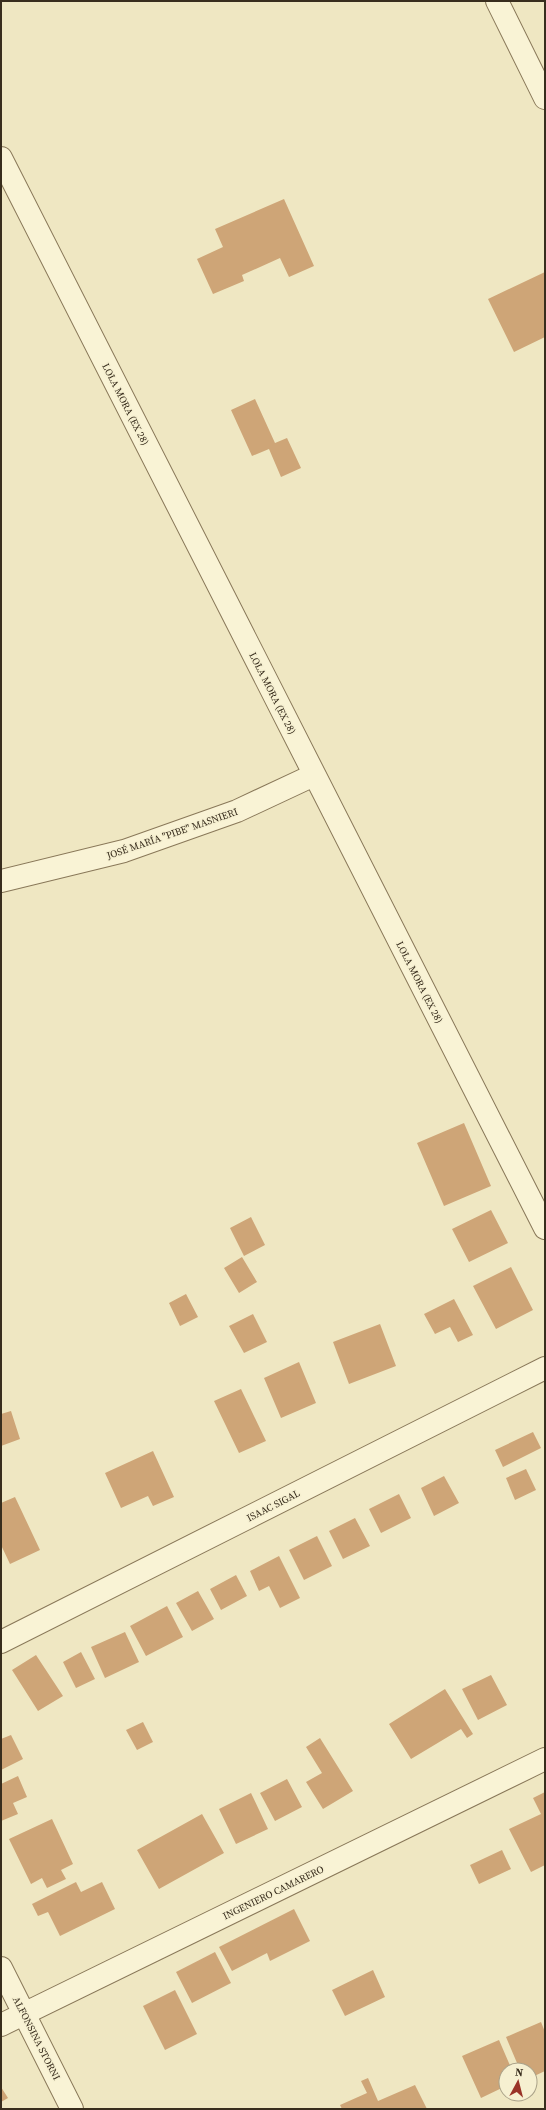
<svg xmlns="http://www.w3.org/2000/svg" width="546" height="2110" font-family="'Source Serif 4',serif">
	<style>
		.building { fill: #cea577 }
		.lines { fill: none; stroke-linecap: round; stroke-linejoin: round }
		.minor-casing { stroke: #897859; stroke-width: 24 }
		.minor { stroke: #f9f3d5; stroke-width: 22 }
		.labels { text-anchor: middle; stroke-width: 3; stroke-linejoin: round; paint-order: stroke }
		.street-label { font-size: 10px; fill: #382d1d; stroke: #f6f0d1 }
	</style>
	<rect width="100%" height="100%" fill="#efe7c2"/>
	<path class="building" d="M284,199L314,266L289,277L280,258L242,275L244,281L213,294L197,259L223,247L215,229Z
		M545,272V337L514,352L488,299Z
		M255,399L275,443L287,438L301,468L281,477L269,449L252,456L231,410Z
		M464,1123L491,1186L444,1206L417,1143Z
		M491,1210L508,1243L469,1262L452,1229Z
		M251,1217L265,1245L244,1256L230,1228Z
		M242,1257L257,1282L239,1293L224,1268Z
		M511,1267L533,1310L496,1329L473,1286Z
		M186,1294L198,1317L180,1326L169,1303Z
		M454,1299L473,1335L458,1342L450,1327L435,1334L424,1314Z
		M253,1314L267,1342L244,1353L229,1326Z
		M380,1324L396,1366L349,1384L333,1342Z
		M299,1362L316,1403L281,1418L264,1378Z
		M241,1389L266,1441L239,1453L214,1401Z
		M11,1411L20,1439L1,1446V1414Z
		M533,1432L541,1448L503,1467L495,1450Z
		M153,1451L174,1497L153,1506L148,1496L121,1508L105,1473Z
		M526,1469L536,1490L515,1500L506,1478Z
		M444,1476L459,1503L434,1516L421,1488Z
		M399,1494L411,1518L381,1533L369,1509Z
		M15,1497L40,1550L10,1564L1,1545V1503Z
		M355,1518L370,1546L343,1559L329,1531Z
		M317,1536L332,1566L304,1580L289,1550Z
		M279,1556L300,1598L280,1608L269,1586L259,1591L250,1571Z
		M236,1575L247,1596L221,1610L210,1589Z
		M198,1591L214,1619L192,1631L176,1603Z
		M167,1606L183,1637L146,1656L130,1626Z
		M125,1632L139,1662L105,1678L91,1647Z
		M81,1652L95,1679L76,1688L63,1662Z
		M36,1655L63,1696L38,1711L12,1670Z
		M491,1675L507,1705L478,1720L462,1689Z
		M445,1689L473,1734L467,1738L461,1729L411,1759L389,1724Z
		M143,1722L153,1742L137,1750L126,1730Z
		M11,1735L23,1759L1,1770V1739Z
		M320,1738L353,1791L323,1809L306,1782L322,1773L306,1747Z
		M18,1776L27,1797L13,1803L18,1814L1,1821V1784Z
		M287,1779L302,1807L275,1821L260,1793Z
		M545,1792V1865L531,1872L509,1829L541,1814L533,1798Z
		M251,1793L268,1829L236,1844L219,1809Z
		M202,1814L224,1853L159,1889L137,1850Z
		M52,1819L73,1864L61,1870L66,1879L47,1888L42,1878L31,1884L9,1839Z
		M502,1850L511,1869L479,1884L470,1865Z
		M76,1882L81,1892L102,1882L115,1909L60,1936L48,1912L38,1916L32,1904Z
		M294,1909L310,1941L270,1961L267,1953L232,1971L219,1947Z
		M215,1952L231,1983L192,2003L176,1972Z
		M373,1970L385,1997L345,2016L332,1990Z
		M175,1990L197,2034L165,2050L143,2006Z
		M541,2022L545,2032V2071L530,2078V2070H520L506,2037Z
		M499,2040L512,2070H506V2086L481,2098L462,2056Z
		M368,2078L378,2101L415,2085L427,2109H342L340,2105L367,2093L361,2081Z
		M1,2087L8,2098L1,2102Z"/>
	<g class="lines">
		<g class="minor-casing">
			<path id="minor" d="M497,1L545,98
				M1,158L545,1228
				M1,881L124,851L237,811L314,775
				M1,1642L545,1368
				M1,1968L72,2109
				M1,2025L545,1759"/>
		</g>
		<use href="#minor" class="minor"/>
	</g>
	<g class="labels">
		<g class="street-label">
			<text transform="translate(126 404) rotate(63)" y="4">LOLA MORA (EX 28)</text>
			<text transform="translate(273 693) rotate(63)" y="4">LOLA MORA (EX 28)</text>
			<text transform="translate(172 833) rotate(-19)" y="4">JOSÉ MARÍA "PIBE" MASNIERI</text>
			<text transform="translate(420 982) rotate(63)" y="4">LOLA MORA (EX 28)</text>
			<text transform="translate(273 1505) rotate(-27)" y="4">ISAAC SIGAL</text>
			<text transform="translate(273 1892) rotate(-26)" y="4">INGENIERO CAMARERO</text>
			<text transform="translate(37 2038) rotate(63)" y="4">ALFONSINA STORNI</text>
		</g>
	</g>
	<rect width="546" height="2110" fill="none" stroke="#382d1d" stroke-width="4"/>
	<g transform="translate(518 2082) rotate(7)"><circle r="19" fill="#f6f0d1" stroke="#aaa289"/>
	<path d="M0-3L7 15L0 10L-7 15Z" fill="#9a3327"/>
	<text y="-6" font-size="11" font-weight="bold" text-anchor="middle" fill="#382d1d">N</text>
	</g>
</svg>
